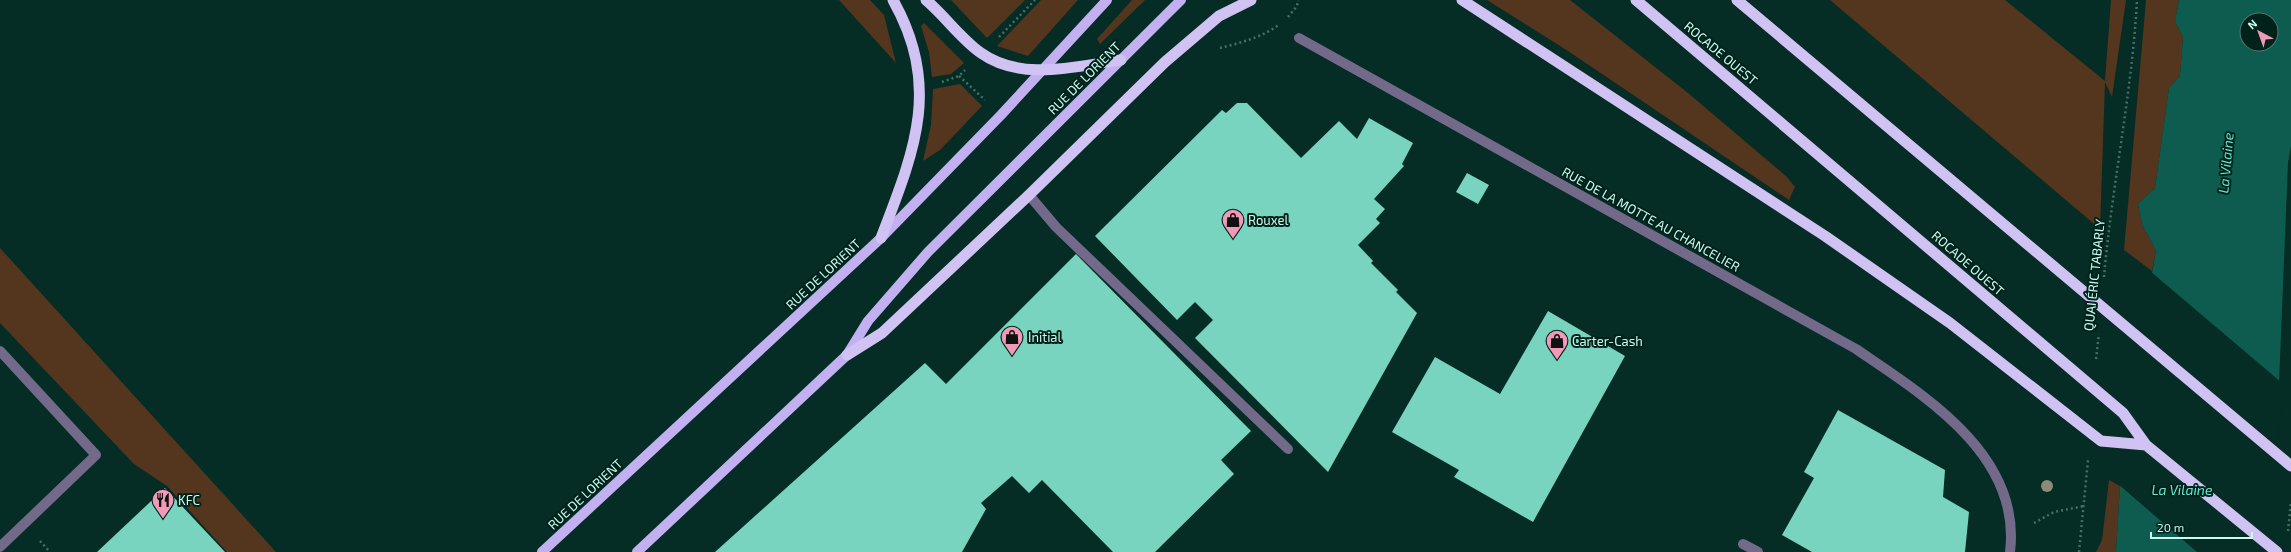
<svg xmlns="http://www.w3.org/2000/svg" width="2291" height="552" font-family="'Exo 2',sans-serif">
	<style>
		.green { fill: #54361f }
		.water { fill: #0e5c4f; fill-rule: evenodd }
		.pier { fill: #052c25 }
		.building { fill: #79d4bf }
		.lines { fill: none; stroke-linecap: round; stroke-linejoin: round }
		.path { stroke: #457067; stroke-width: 2.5; stroke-dasharray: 2 3; stroke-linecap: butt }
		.service { stroke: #736a8a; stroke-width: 10 }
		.minor { stroke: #736a8a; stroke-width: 10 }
		.primary { stroke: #c3b0f1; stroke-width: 10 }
		.trunk { stroke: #d0c2f3; stroke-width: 11 }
		.tree { fill: #8b8b7a }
		.labels { text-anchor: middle; stroke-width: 4; stroke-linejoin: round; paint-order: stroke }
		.street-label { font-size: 13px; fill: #c8fbee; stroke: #00221b }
		.poi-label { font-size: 13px; fill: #c8fbee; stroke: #00221b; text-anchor: start }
		.water-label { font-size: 14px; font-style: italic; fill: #65e9ce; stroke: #00221b }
	</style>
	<rect width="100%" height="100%" fill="#052c25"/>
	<path class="green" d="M839,0H870L884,15L896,63Z
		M951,0H1025L987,38Z
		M1041,0H1078L1028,56L997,46Z
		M1132,0H1145L1100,44L1097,39Z
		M1487,0H1570L1688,93L1787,177L1795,187L1789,200L1568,51Z
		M1830,0H2005L2105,81L2111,0H2126L2112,97L2105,82L2100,229Z
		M2146,0H2179L2175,21L2183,37L2180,76L2169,88L2155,188L2138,204L2142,224L2156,251L2152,271L2124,250Z
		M924,23L964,63L951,74L932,77L929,52L921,26Z
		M960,84L982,106L940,150L923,161L931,125L933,89Z
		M0,248L276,552H227L167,486L134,464L0,323Z
		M2109,480L2120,486L2116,552H2096L2102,540Z"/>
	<path class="water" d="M2179,0H2291V146L2288,163L2275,481L2265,552H2116L2120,486L2133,377L2156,251L2142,224L2138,204L2155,188L2169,88L2180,76L2183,37L2175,21ZM2247,20H2271V44H2247Z"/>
	<path class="pier" d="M2150,271L2282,383L2277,481L2267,552H2197L2118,484L2131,377Z"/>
	<path class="building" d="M1237,103H1247L1301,158L1339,121L1357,139L1369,118L1413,143L1402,164L1404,166L1374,199L1385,209L1376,219L1380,223L1358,245L1373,261L1371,263L1398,290L1396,292L1417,313L1328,472L1195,338L1213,320L1195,302L1177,320L1095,236L1222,110L1226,113Z
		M1467,173L1489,185L1478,204L1456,192Z
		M1076,254L1251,431L1221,460L1234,474L1155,552H1113L1042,480L1029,493L1012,476L981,503L986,509L962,552H715L925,363L946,384Z
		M1548,311L1625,356L1533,522L1454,477L1459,470L1392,432L1435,357L1500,394Z
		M1838,410L1945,470L1943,497L1969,512L1965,552H1812L1782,535L1814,478L1804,472Z
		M165,488L225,552H97Z"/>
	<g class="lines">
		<path class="path" d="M1288,17L1297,6L1298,0
			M999,37L1035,0
			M1220,48C1240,43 1263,37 1280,24
			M959,76L985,100
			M942,82L959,76L965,70
			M2104,277C2112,185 2132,93 2137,0
			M2096,359L2099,334
			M2034,523L2054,512L2084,506
			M2288,531L2291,502
			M40,541L50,552
			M2079,552L2088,460"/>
		<path class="service" d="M1029,195L1056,227L1288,449
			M0,351L96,455L0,547
			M1743,544L1758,552"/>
		<path class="minor" d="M1299,38L1856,349C1925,396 2022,455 2010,552"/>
		<path class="primary" d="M542,552L881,238L1001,115L1107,0
			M637,552L847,355L868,321L928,252L1181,0"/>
		<path class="trunk" d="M926,0C945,16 960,38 981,53C1022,82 1076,66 1121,60
			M1462,0L1825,236L1950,323L2101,441L2146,445
			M1636,0L2123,413L2146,445L2277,552
			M1737,0L2291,466
			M881,238C914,152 942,87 893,0
			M847,355L882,333L1029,195L1165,62L1219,16L1251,0"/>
	</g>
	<circle class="tree" cx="2047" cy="486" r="6"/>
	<defs>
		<g id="shop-pin" transform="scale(1.15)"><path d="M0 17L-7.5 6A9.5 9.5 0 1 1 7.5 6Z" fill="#f09ab7" stroke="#00221b"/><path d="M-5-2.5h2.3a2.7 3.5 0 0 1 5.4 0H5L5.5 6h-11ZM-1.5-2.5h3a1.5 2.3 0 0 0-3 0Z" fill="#111"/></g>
		<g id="restaurant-pin" transform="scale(1.15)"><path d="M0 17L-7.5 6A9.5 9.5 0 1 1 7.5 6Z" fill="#f09ab7" stroke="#00221b"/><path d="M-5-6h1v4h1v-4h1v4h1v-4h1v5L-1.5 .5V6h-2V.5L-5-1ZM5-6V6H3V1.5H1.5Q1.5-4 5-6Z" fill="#111"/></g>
	</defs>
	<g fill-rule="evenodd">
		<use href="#shop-pin" x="1233" y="220"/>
		<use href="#shop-pin" x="1012" y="337"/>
		<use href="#shop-pin" x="1557" y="341"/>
		<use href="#restaurant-pin" x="163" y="500"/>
	</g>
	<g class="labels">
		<g class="street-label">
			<text transform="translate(1721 53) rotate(40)" y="5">ROCADE OUEST</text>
			<text transform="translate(1084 78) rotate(-45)" y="5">RUE DE LORIENT</text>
			<text transform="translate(1651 219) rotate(29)" y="5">RUE DE LA MOTTE AU CHANCELIER</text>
			<text transform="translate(1968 263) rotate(41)" y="5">ROCADE OUEST</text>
			<text transform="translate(823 274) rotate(-43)" y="5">RUE DE LORIENT</text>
			<text transform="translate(2094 275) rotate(-84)" y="5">QUAI ÉRIC TABARLY</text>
			<text transform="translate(585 494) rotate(-43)" y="5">RUE DE LORIENT</text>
		</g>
		<g class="poi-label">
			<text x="1248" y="225">Rouxel</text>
			<text x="1028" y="342">Initial</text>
			<text x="1572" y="346">Carter-Cash</text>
			<text x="178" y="505">KFC</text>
		</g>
		<g class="water-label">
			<text transform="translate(2226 163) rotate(-85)" y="5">La Vilaine</text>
			<text x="2182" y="495">La Vilaine</text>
		</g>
	</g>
	<g transform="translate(2259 32) rotate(319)"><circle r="19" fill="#00221b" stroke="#50796f"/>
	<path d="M0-3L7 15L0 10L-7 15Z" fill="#f09ab7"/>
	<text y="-6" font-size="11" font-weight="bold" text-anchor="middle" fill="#c8fbee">N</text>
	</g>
	<path d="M2151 532v6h101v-6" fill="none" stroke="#c8fbee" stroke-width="2"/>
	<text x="2157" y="532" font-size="12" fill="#c8fbee" stroke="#00221b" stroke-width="3" paint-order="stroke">20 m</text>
</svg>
